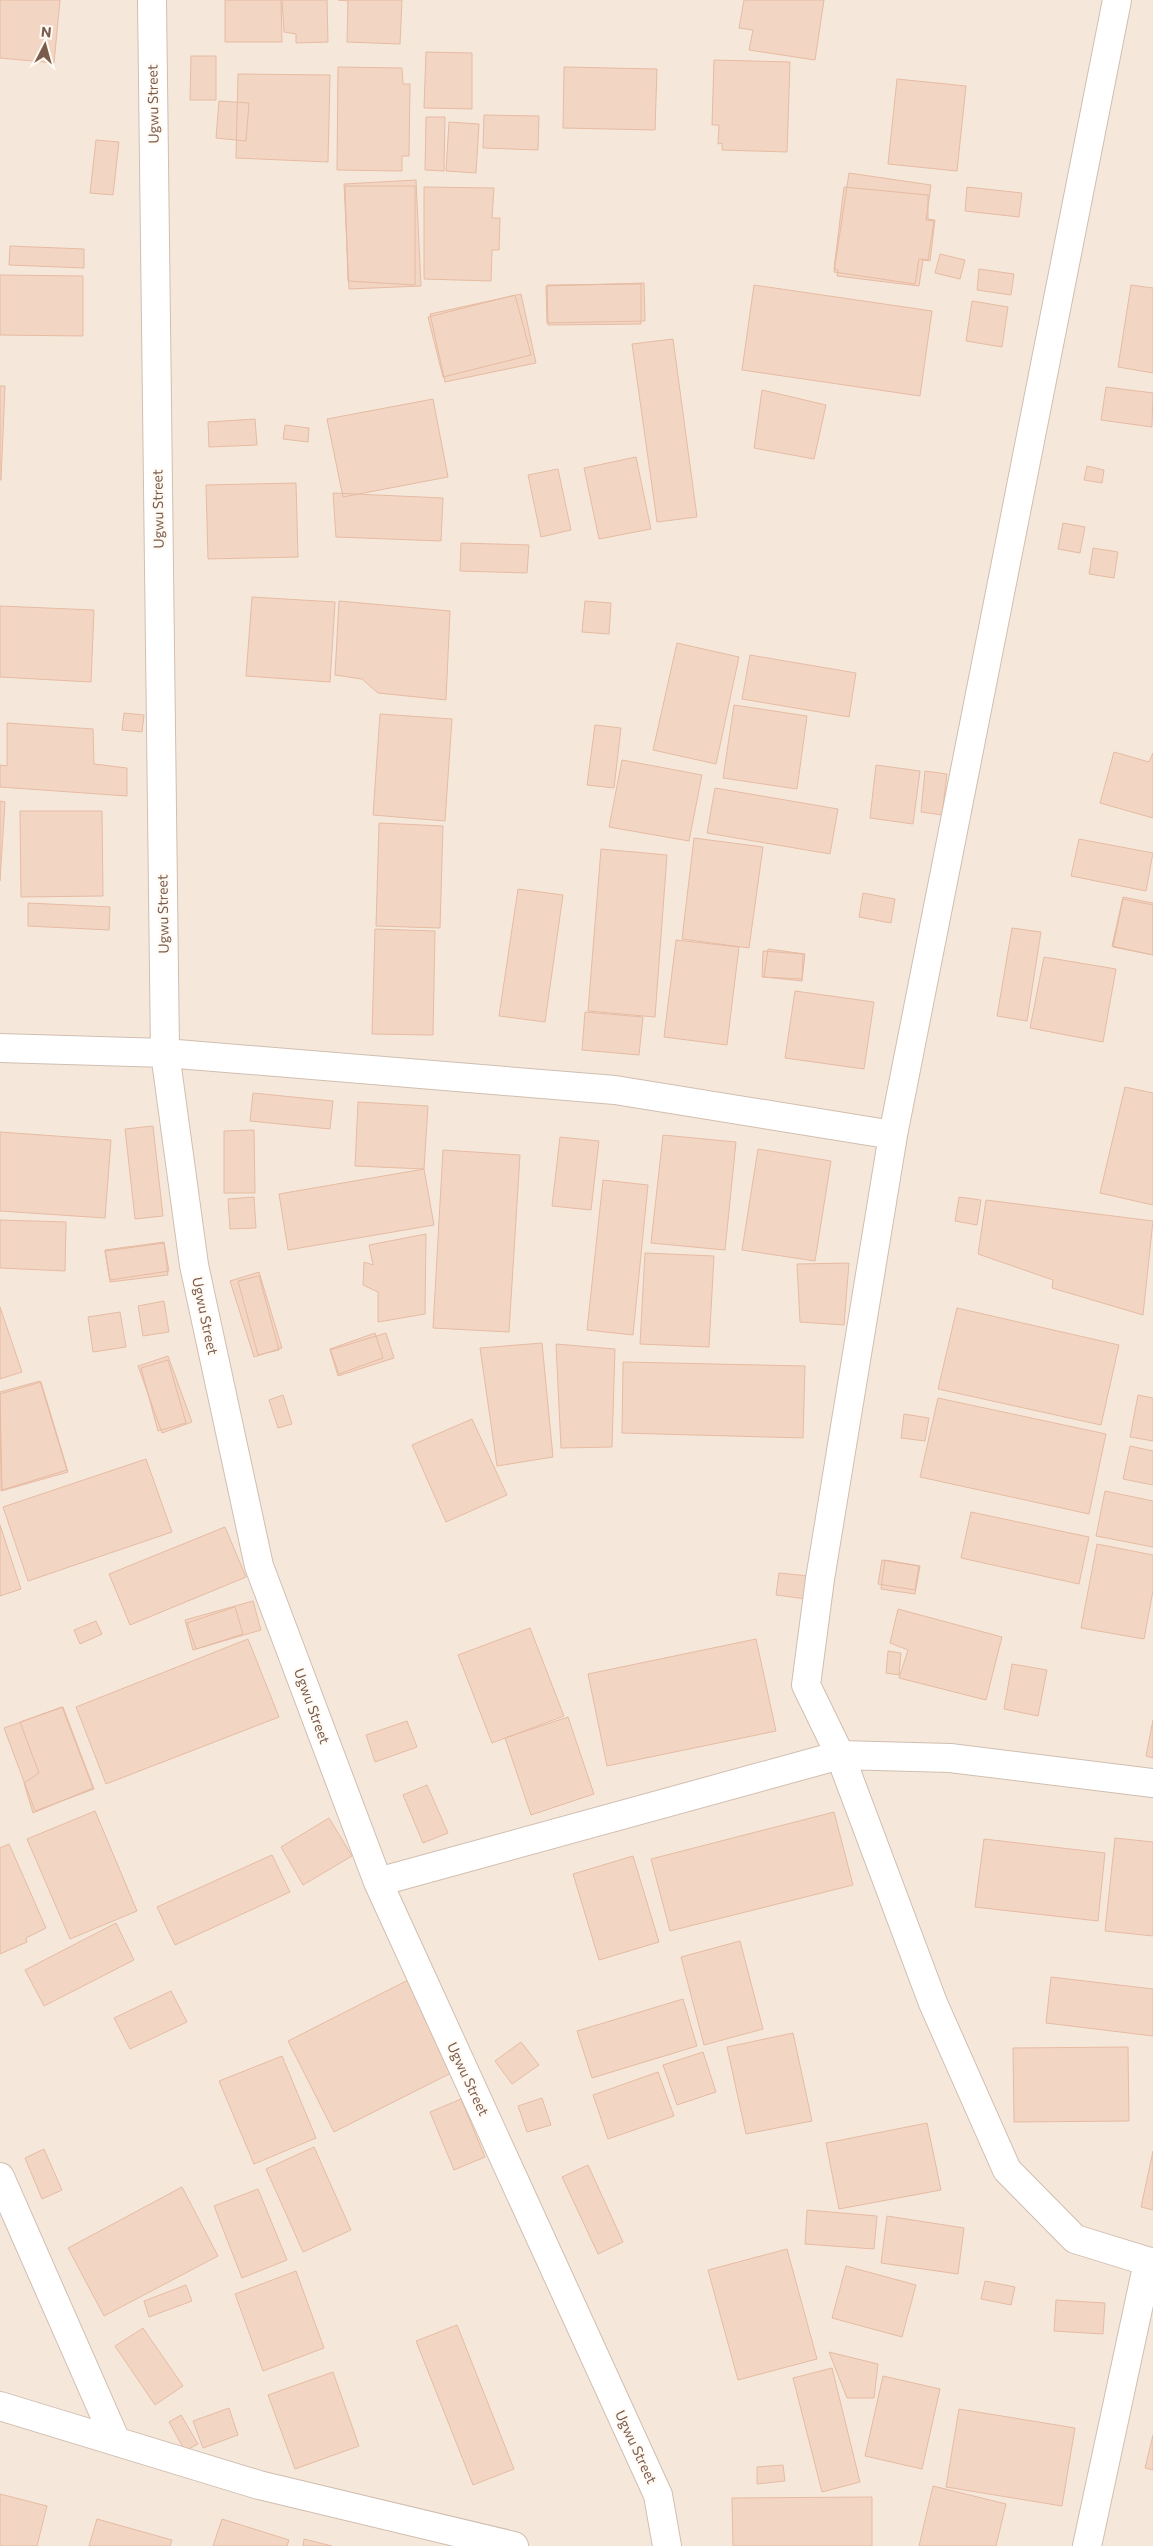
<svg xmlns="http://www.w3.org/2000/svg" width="1153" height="2546" font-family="Commissioner,sans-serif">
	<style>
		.residential { fill: #f5e8da }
		.building { fill: #f3d5c3; stroke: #e6bba3 }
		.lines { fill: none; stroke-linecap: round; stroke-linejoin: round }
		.minor-casing { stroke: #d1beb0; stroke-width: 30 }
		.minor { stroke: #fff; stroke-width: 28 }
		.labels { text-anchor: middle; stroke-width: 4.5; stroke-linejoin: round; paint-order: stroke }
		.street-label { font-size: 14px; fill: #7a5c4d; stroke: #fffaf3 }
	</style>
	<rect width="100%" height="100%" fill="#fdf6ec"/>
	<path class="residential" d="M0,0H1153V2546H0Z"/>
	<path class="building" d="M0,0H60L54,63L0,58Z
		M225,0H281L282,42H225Z
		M282,0H327L328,42L296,43V34L284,32Z
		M402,0L400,44L347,42L348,1L338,0Z
		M744,0H824L815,60L749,50L753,30L739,28Z
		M426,52L472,53V109L424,108Z
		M191,56H216V100H190Z
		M714,60L790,62L787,152L722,150V143L718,144L719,125H712Z
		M338,67L402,68L403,84H410L409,156H402V171L337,170Z
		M564,67L657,69L655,130L563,128Z
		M238,74L330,75L328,162L236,158Z
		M897,79L966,86L957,171L888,164Z
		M219,101L249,103L246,141L216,138Z
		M484,115L539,116L538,150L483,148Z
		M426,117H445L444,171L425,170Z
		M449,122L479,124L476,173L446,171Z
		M96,140L119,142L113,195L90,193Z
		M849,173L931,185L926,220L934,221L928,260L919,259L915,284L834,272Z
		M416,180L421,286L349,289L344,184Z
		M345,186H415V285L348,281Z
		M424,187L494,188L492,218H500L499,250H492L491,281L424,279Z
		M844,187L928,195V219L935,220L930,261L923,260L919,286L837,276L838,270L834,269Z
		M967,187L1022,193L1019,217L965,211Z
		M10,246L84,249V268L9,265Z
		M940,254L965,260L960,279L935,273Z
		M979,269L1014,274L1011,295L977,290Z
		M0,275L83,276V336L0,335Z
		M644,283L645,321L547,323L546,286Z
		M641,284V324L548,325L547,285Z
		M754,285L932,311L920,396L742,370Z
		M1131,285L1153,288V373L1118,367Z
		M521,294L536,363L445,382L430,314Z
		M515,295L531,355L443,377L428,317Z
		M972,301L1008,307L1002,347L966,341Z
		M673,339L697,517L657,522L632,344Z
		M0,386H5L1,480H0Z
		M1106,387L1153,393L1152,427L1101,420Z
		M762,390L826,405L814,459L754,448Z
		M433,399L448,477L343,497L327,419Z
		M255,419L257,445L209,447L208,422Z
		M285,425L309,428L308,442L283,439Z
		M636,457L651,529L599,539L584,468Z
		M1087,466L1104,470L1102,483L1084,480Z
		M558,469L571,530L541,537L528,475Z
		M296,483L298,557L208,559L206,485Z
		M333,493L443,498L441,541L336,537Z
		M1063,523L1085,527L1080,553L1058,549Z
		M461,543L529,545L527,573L460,571Z
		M1093,548L1118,552L1114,578L1089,574Z
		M252,597L335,602L330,682L246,676Z
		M339,601L450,611L446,700L378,693L362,679L335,675Z
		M585,601L611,603L609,634L582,632Z
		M0,606L94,610L91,682L0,677Z
		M677,643L739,657L716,764L653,750Z
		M750,655L856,673L849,717L742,699Z
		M734,705L807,716L797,789L723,778Z
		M124,713L144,715L142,732L122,730Z
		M380,714L452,719L445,821L373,815Z
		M7,723L93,729L94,764L127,768V796L0,787V765L7,766Z
		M595,725L621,728L614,788L587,785Z
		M1114,752L1149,762L1153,753V818L1100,803Z
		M622,760L702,775L689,841L609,827Z
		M876,765L920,771L913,824L870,818Z
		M925,771L947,774L942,815L921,812Z
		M715,788L838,809L830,854L707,833Z
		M0,801L5,802L0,881Z
		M20,811H102L103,896L21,897Z
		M379,823L443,826L440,928L376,926Z
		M694,838L763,847L749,948L682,939Z
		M1079,839L1153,853L1146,891L1071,876Z
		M601,849L667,855L655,1017L588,1011Z
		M518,889L563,895L545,1022L499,1016Z
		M863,893L895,899L891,923L859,917Z
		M1123,897L1153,903V955L1112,946Z
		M1123,899L1153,905V955L1113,947Z
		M28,903L110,907L109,930L28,926Z
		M1012,928L1041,932L1027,1021L997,1016Z
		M375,929L435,931L433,1035L372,1034Z
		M676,940L739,947L727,1045L664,1037Z
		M768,949L805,954L802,981L764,977Z
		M763,951L803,954L802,979L762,977Z
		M1044,957L1116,969L1103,1042L1030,1028Z
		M795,991L874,1002L864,1069L785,1058Z
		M585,1012L643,1017L639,1055L582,1050Z
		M1125,1087L1153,1093V1205L1100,1193Z
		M253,1093L333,1101L330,1129L250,1121Z
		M358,1102L428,1106L424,1169L355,1166Z
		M153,1126L163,1216L135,1219L125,1129Z
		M254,1130L255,1193H224V1131Z
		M0,1132L111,1140L105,1218L0,1211Z
		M663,1135L736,1142L725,1250L651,1243Z
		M560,1137L599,1141L591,1210L552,1206Z
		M758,1149L831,1161L815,1261L742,1250Z
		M443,1150L520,1155L509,1332L433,1328Z
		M424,1169L434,1225L288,1250L279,1194Z
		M603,1180L648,1185L633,1335L587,1330Z
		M254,1197L256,1228L230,1229L228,1199Z
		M959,1197L981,1200L977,1225L955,1221Z
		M986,1200L1153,1221L1143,1315L1052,1288L1053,1280L978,1254Z
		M0,1220L66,1222L65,1271L0,1268Z
		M426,1234L425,1314L378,1322V1292L363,1285L364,1262L373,1265L369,1245Z
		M164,1242L169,1271L110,1280L105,1250Z
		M164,1243L168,1275L110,1282L105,1251Z
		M645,1253L714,1256L709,1347L640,1344Z
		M849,1263L844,1325L800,1322L797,1264Z
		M259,1272L282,1348L254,1357L230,1281Z
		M259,1276L279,1350L258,1355L238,1281Z
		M164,1301L169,1332L143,1336L138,1306Z
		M0,1307L22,1372L0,1379Z
		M957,1308L1119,1345L1101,1425L938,1389Z
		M120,1312L126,1347L93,1352L88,1317Z
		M375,1333L383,1358L339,1374L330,1349Z
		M386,1333L394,1358L338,1376L330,1350Z
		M542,1343L553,1457L497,1466L480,1348Z
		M556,1344L615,1349L612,1447L561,1448Z
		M168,1356L192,1422L162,1433L138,1366Z
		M168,1360L186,1423L158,1431L141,1368Z
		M623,1362L805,1366L803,1438L622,1433Z
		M40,1381L67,1470L2,1490L0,1392Z
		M41,1382L68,1472L1,1491L0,1394Z
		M283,1395L292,1424L278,1428L269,1400Z
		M1138,1395L1153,1398V1441L1130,1437Z
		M938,1398L1106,1434L1089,1514L920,1477Z
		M904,1414L929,1418L925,1441L901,1438Z
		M472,1419L507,1495L446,1522L412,1445Z
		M1130,1446L1153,1451V1485L1123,1479Z
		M146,1459L172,1532L28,1581L3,1507Z
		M1105,1491L1153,1501V1547L1096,1536Z
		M971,1512L1089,1537L1079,1584L961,1558Z
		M0,1525L21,1589L0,1596Z
		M225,1527L246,1577L130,1625L109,1574Z
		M1097,1544L1153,1555V1591L1144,1639L1081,1628Z
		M882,1560L919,1566L915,1590L878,1584Z
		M885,1560L920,1566L915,1594L881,1589Z
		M779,1573L809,1576L806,1599L776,1595Z
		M253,1601L261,1630L193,1650L185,1620Z
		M235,1607L243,1634L196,1649L187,1623Z
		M898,1609L1002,1637L986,1700L899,1678L908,1650L890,1643Z
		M96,1621L102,1634L80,1644L74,1630Z
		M530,1628L564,1716L492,1743L458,1655Z
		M248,1639L279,1717L106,1784L76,1707Z
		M756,1639L776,1731L607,1766L588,1674Z
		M888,1651L901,1653L899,1675L886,1673Z
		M1012,1664L1047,1670L1038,1716L1004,1709Z
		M62,1707L93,1788L33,1813L24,1783L39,1773L20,1722Z
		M63,1707L94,1789L35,1811L4,1728Z
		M568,1717L594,1794L531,1815L505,1738Z
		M1153,1720V1758L1146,1756Z
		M407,1721L417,1747L375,1762L366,1735Z
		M427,1785L448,1833L423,1843L403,1795Z
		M95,1811L137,1911L70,1939L27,1839Z
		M834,1812L853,1885L670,1931L651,1859Z
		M329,1818L352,1856L303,1885L281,1847Z
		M1115,1838L1153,1842V1936L1105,1931Z
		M984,1839L1105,1853L1098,1921L975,1907Z
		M9,1844L46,1928L26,1938L27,1942L0,1954V1848Z
		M272,1855L290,1892L175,1945L157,1907Z
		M633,1856L659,1942L599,1960L573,1874Z
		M116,1923L134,1960L44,2006L25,1970Z
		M740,1941L763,2029L704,2045L681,1957Z
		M1051,1977L1153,1989V2036L1046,2023Z
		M412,1978L459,2069L334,2132L288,2041Z
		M171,1991L187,2022L130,2049L114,2018Z
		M683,1999L697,2046L592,2078L577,2031Z
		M793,2033L812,2121L746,2134L727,2047Z
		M521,2042L539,2065L512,2084L495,2061Z
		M1128,2047L1129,2121L1014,2122L1013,2048Z
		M703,2052L716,2092L677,2105L663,2065Z
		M282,2056L316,2138L254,2164L219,2081Z
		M658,2072L674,2116L608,2139L593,2095Z
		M542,2098L551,2125L527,2132L518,2106Z
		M461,2099L485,2157L454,2170L430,2112Z
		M927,2123L941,2190L839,2209L826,2143Z
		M314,2147L351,2230L303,2252L266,2169Z
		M44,2149L62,2190L42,2199L25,2158Z
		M1153,2151V2210L1141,2207Z
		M588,2165L623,2242L598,2254L562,2177Z
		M182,2187L218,2256L104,2316L68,2248Z
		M258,2189L287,2260L242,2278L214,2206Z
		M807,2210L877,2216L874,2249L805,2244Z
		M887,2216L964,2228L958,2274L881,2263Z
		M787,2249L817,2359L738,2380L708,2270Z
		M846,2266L916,2285L902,2337L832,2318Z
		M296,2271L324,2348L263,2371L235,2294Z
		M985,2281L1015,2287L1011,2305L981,2299Z
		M186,2285L192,2301L149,2317L144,2301Z
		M1056,2300L1105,2303L1103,2334L1054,2331Z
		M457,2325L514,2469L473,2485L416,2341Z
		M143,2328L183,2386L155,2405L115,2346Z
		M829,2352L878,2364L874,2398H847Z
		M832,2368L860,2482L822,2492L793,2378Z
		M333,2372L359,2446L295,2469L268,2395Z
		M883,2376L940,2389L922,2469L865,2456Z
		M229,2408L238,2435L203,2448L193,2421Z
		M959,2409L1075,2428L1062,2506L946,2487Z
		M181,2415L198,2444L185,2451L169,2422Z
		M1153,2435V2470L1145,2468Z
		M783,2465L785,2481L757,2484V2467Z
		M933,2486L1006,2504L996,2546H919Z
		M0,2494L47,2506L37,2546H0Z
		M872,2497V2546H733L732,2498Z
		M97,2519L172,2540L170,2546H89Z
		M222,2519L289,2540L287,2546H213Z
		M304,2539L332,2546H303Z"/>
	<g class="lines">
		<g class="minor-casing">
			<path id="minor" d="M152,0L165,1053L194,1265L259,1566L378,1882L658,2495L667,2546
				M1117,0L893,1135L820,1579L806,1685L840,1755L933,2003L1007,2170L1075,2239L1153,2263
				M0,1048L165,1053L615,1090L893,1135
				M378,1882L840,1755L950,1758L1153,1783
				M0,2177L116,2441
				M0,2406L259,2485L514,2546
				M1087,2546L1148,2262"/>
		</g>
		<use href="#minor" class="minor"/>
	</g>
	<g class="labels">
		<g class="street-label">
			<text transform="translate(153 104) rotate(-91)" y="5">Ugwu Street</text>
			<text transform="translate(158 509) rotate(-91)" y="5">Ugwu Street</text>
			<text transform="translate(163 914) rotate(-91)" y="5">Ugwu Street</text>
			<text transform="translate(205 1316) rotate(78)" y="5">Ugwu Street</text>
			<text transform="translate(312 1706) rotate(70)" y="5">Ugwu Street</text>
			<text transform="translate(468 2079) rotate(65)" y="5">Ugwu Street</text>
			<text transform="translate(636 2447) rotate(65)" y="5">Ugwu Street</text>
		</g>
	</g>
	<g transform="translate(45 45) rotate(6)" stroke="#fffaf3" stroke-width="4" paint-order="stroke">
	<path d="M0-4L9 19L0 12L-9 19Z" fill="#7a5c4d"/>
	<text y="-8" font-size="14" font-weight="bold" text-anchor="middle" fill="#7a5c4d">N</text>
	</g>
</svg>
